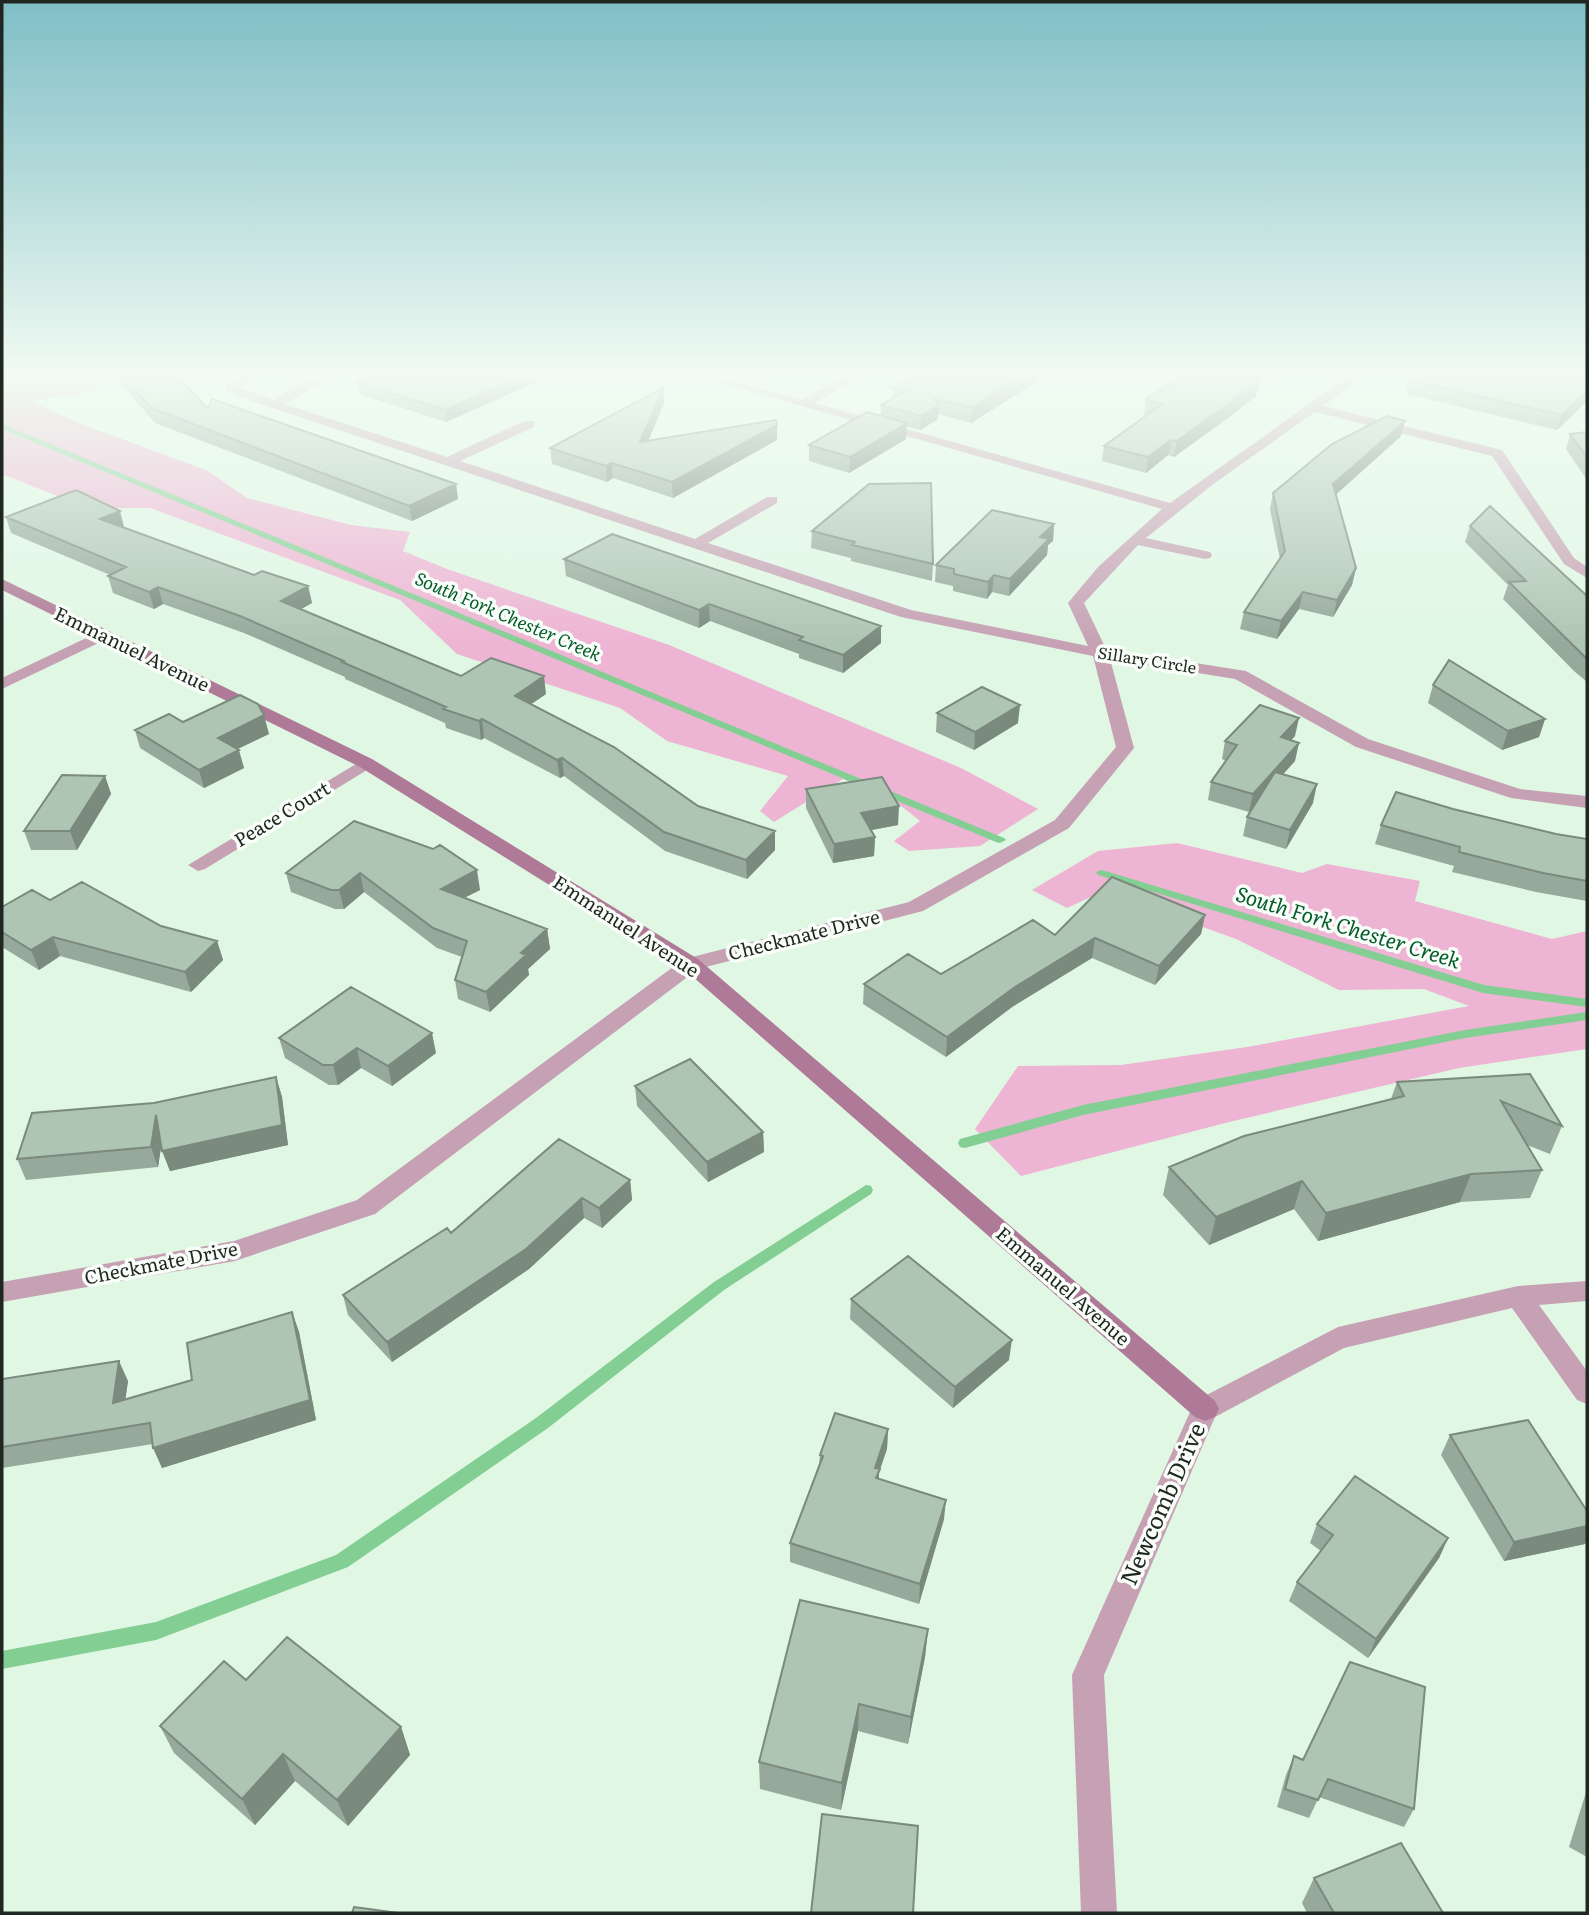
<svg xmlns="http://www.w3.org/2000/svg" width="1589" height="1915" font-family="Literata,serif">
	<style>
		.green { fill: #eeb4d3 }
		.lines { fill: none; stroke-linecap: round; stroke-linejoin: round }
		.stream { fill: #83ce93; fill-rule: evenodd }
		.street { fill: #c6a1b4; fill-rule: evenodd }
		.secondary { fill: #af7a97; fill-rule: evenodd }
		.wall { fill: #96a99a }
		.shaded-wall { fill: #7a8a7d }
		.building { fill: #afc5b3; stroke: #7a8a7d; stroke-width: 2 }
		.labels { text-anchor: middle; stroke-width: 7; stroke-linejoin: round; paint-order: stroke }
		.far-street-label { font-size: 16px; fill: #1f2720; stroke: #fafefa }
		.far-water-label { font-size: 18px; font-style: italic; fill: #025d28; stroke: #fafefa }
		.street-label { font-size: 19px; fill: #1f2720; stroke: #fafefa }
		.water-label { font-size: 21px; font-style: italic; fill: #025d28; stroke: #fafefa }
		.near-street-label { font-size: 23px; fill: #1f2720; stroke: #fafefa }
	</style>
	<rect width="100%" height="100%" fill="#e0f7e4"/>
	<path class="green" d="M2,377H122L85,393L31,401L81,424L206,470L247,498L351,525L410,532L403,551L447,569L669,645L961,768L1038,809L980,846L909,851L894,841L920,821L891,798L843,779L774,822L760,811L788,776L667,741L620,708L457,654L400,600L150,508H87L2,474Z
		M1177,843L1302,873L1327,864L1420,881L1415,901L1552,939L1587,931V1049L1459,1068L1229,1122L1021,1176L975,1129L1018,1066L1121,1065L1247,1047L1469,1006L1424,989L1339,990L1236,939L1117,896H1093L1067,908L1032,890L1098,851Z"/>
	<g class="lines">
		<path class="stream" d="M2,424L1004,838L1006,840L1000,843L996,842L2,429Z
			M1102,870L1484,985L1587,999V1007L1483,993L1098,875L1096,873L1098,871Z
			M1587,1012V1020L1465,1038L1083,1115L965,1148L960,1147L958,1143L960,1139L1083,1105L1465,1030Z
			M866,1185L871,1186L873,1190L871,1194L724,1290L548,1428L348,1567L156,1640L2,1669V1651L156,1622L336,1555L536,1418L714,1282Z"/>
		<path class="street" d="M240,377H256L240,387L274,400C291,386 309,377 331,377L285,404L447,457L524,421H534V427L460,461L695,539L767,497H777V503L708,543L911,610L1088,646L1068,603L1098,567L1162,509L700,377H720L801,400L844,377H860L814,403L1170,503L1347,377H1361L1323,406L1502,450L1574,558L1587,567V578L1564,564L1492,456L1315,412L1212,485L1146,538L1210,552L1212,555L1210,558L1205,559L1138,545L1084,603L1106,649L1246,671L1368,739L1520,789L1587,796V808L1511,798L1356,747L1235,679L1110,659L1134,748L1069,828L923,911L698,969L375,1214L235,1261L2,1302V1282L234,1241L357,1200L684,959L909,902L1055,820L1116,747L1093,656L901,617L240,397L226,390V384Z
			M103,630L109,632L111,635L109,638L2,689V678Z
			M366,758L372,759L375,763L372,767L205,869L198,871L188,865Z
			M1587,1281V1301L1539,1305L1587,1371V1404L1577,1400L1512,1308L1344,1348L1215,1417L1104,1675L1117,1913H1081L1072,1675L1195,1401L1338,1327L1518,1286Z"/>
		<path class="secondary" d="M2,579L372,759L698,959L1215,1401L1219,1409L1215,1417L1205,1421L1195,1417L684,969L360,767L2,590Z"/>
	</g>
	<path class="wall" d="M120,377H178L208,409L456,484L458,499L412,521L155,423L122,385Z
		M547,377L446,422L359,394L357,382Z
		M1044,377L971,423L938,414V419L920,430L906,426V439L849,473L809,461V445L881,416V405L893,398V388Z
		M1174,377H1261L1256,396L1228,418L1174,457L1168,455L1146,473L1102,461L1104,446L1146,415L1144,414L1146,399L1174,381Z
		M1587,377V401L1557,430L1406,394L1409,380Z
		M663,388L664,403L648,441L777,440L673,498L613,478L607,482L552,464L550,448Z
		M1587,432V480L1566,449L1570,434Z
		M1401,436L1336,494L1356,568L1352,585L1333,617L1299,609L1277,639L1240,629L1244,612L1280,559L1270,509L1273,493Z
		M869,484L933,564L932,581L851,561V558L811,548L812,531Z
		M6,517L124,527L254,575L308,586L312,603L301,609L461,676L546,694L531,704L698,806L775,850L747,879L665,851L564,776L560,778L484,738L481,740L446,728L445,723L345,679V677L244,633L163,604L154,609L113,593L108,576L110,575L11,533Z
		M1054,524L1053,541L1048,545L1047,555L1009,596L992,592L987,599L953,591V586L935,582L936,565Z
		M1470,526L1587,596V682L1574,671L1503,599L1508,585L1465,542Z
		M564,559L881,626V643L843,673L799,658V654L710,621L699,628L566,576Z
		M1433,685L1545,719L1539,737L1502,750L1428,703Z
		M937,713L1018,723L974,750L936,732Z
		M183,722L269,734L237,749L244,768L204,788L140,748L135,730Z
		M1295,736L1291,740L1295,761L1283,774L1313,803L1286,849L1243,836L1247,817L1251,810L1249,812L1208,800L1211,782L1226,761L1222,759L1225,741Z
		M105,776L111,794L77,850H31L24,831Z
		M806,789L898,825L871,830L875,837L874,856L833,863L806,808Z
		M1453,809L1556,834L1587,839V901L1536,892L1452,872L1454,866L1375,844L1381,825Z
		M354,821L480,890L464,898L547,929L550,949L528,969L529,975L490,1012L458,999L455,980L462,957L437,948L364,892L344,909H335L291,892L286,873Z
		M50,900L161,926L217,941L223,960L191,992L60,956L39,970L2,947V907Z
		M1205,915L1201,934L1155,985L1092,958L1012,1007L946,1057L863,1004L864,984L941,974L1055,935Z
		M279,1038L436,1053L392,1086L361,1068L338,1085H329L285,1058Z
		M1530,1074L1562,1126L1550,1154L1527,1145L1542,1170L1530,1198L1460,1202L1318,1241L1294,1209L1209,1245L1163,1195L1169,1167L1391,1099L1397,1082Z
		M276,1077L282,1097L288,1145L170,1171L161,1146L158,1167L26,1180L17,1159L154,1103Z
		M635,1086L763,1132L764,1152L708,1182L637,1106Z
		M630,1180L632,1200L602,1228L584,1218L529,1269L392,1362L348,1315L343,1295L451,1233Z
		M851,1299L1009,1360L953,1408L850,1319Z
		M292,1312L299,1332L316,1420L162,1468L153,1444L2,1468V1379L128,1381L125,1400L192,1380Z
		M888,1429L887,1449L879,1472V1479L944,1519L919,1604L790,1562V1543L819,1464L820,1455Z
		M1450,1435L1587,1511V1540L1585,1544L1504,1561L1441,1455Z
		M1317,1524L1448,1538L1439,1558L1368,1658L1289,1601L1297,1582L1321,1551L1310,1543Z
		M928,1629L925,1657L908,1744L858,1731L841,1810L760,1789L759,1762Z
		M246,1680L401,1727L410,1755L348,1826L295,1781L255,1825L174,1753L160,1726Z
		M1294,1756L1414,1809L1404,1827L1319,1797L1309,1818L1277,1807L1286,1775Z
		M1587,1789V1857L1569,1847Z
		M1314,1878L1443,1913H1307L1302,1903Z"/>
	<path class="shaded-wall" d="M520,377H547L446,422L445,410Z
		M1023,377H1044L971,423L972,408Z
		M1260,377H1261L1256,396L1228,418L1174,457L1177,441Z
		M663,388L664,403L641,458L640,442Z
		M1587,391V401L1557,430L1562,415Z
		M939,405L938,419L920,430L921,416Z
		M1405,421L1401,436L1330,500L1333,484Z
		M907,423L906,439L849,473L850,457Z
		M777,425V440L673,498L672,482Z
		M1171,440L1168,455L1146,473L1148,457Z
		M612,463L613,478L607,482L606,466Z
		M456,484L458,499L412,521L409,506Z
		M120,511L124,527L100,519Z
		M1054,524L1053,541L1048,545L1047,555L1009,596L1010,579L1040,537Z
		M1356,568L1352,585L1333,617L1337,600Z
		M994,575L992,592L987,599L988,582Z
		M308,586L312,603L285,618L281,601Z
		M158,587L163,604L154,609L149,592Z
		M1303,592L1299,609L1277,639L1281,621Z
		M709,604L710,621L699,628V610Z
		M881,626V643L843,673V655Z
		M544,676L546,694L517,714L515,696Z
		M1020,705L1018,723L974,750L975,732Z
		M264,715L269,734L223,756L218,738Z
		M1299,718L1295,736L1277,756L1281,737Z
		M482,719L484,738L481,740L479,721Z
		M1545,719L1539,737L1502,750L1508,731Z
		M1299,743L1295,761L1249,812L1253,794Z
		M239,750L244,768L204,788L199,770Z
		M562,758L564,776L560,778L557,760Z
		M105,776L111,794L77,850L70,831Z
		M1317,784L1313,803L1286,849L1290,830Z
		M899,806L898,825L861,832V813Z
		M775,831V850L747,879L746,860Z
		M875,837L874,856L833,863L834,844Z
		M477,870L480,890L444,908L441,889Z
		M360,873L364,892L344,909L339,890Z
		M1205,915L1201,934L1155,985L1159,966Z
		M547,929L550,949L528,969L529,975L490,1012L486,992L521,953Z
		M53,937L60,956L39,970L31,950Z
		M1095,938L1092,958L1012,1007L946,1057L947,1037L1015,987Z
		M217,941L223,960L191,992L185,972Z
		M432,1033L436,1053L392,1086L388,1066Z
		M357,1048L361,1068L338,1085L333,1065Z
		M276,1077L282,1097L288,1145L170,1171L162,1151Z
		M156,1115L163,1135L158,1167L151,1147Z
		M763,1132L764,1152L708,1182L707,1162Z
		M1471,1174L1460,1202L1318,1241L1326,1213Z
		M630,1180L632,1200L602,1228L599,1208Z
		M1302,1181L1294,1209L1209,1245L1216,1217Z
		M582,1198L584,1218L529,1269L392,1362L387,1342Z
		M292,1312L299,1332L316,1420L162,1468L153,1448Z
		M1012,1340L1009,1360L953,1408L955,1387Z
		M119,1361L128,1381L122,1423L113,1403Z
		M888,1429L887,1449L879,1472L878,1489L875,1468Z
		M946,1500L944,1519L919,1604L920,1584Z
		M1587,1526V1540L1585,1544L1504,1561L1514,1542Z
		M1448,1538L1439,1558L1368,1658L1376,1639Z
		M928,1629L925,1657L908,1744L911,1717Z
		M859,1704L858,1731L841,1810L842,1783Z
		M401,1727L410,1755L348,1826L337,1800Z
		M283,1754L295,1781L255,1825L242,1799Z"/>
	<path class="building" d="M123,377H178L208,409L212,399L456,484L409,506L151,408Z
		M369,377H520L445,410L357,382Z
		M912,377H1023L972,408L935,399L939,405L921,416L881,405L905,391L893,388Z
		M1180,377H1260L1259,381L1231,402L1177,441L1171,440L1148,457L1104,446L1162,404L1146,399Z
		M1413,377H1587V391L1562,415L1409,380Z
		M663,388L640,442L776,420L777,425L672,482L612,463L606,466L550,448Z
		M867,412L907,423L850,457L809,445Z
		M1387,416L1405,421L1333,484L1356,568L1337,600L1303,592L1281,621L1244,612L1285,551L1273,493L1332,444Z
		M1587,432V457L1570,434Z
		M931,483L933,564L852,545L855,542L812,531L869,484Z
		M76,490L120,511L100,519L254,575L262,571L308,586L281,601L461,676L491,658L544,676L515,696L614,747L698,806L775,831L746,860L664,832L562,758L557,760L482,719L479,721L443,709L446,707L342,662L344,661L240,616L158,587L149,592L108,576L126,567L6,517Z
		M1490,506L1587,596V659L1509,582L1526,581L1470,526Z
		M992,510L1054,524L1040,537L1049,539L1010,579L994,575L988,582L954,574V569L936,565Z
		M612,534L881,626L843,655L799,640L803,637L709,604L699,610L564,559Z
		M1449,660L1545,719L1508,731L1433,685Z
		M982,687L1020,705L975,732L937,713Z
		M240,695L258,704L264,715L218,738L239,750L199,770L135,730L169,714L183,722Z
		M1260,705L1299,718L1281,737L1299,743L1253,794L1211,782L1237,745L1225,741Z
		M1275,772L1317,784L1290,830L1247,817Z
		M62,775L105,776L70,831H24Z
		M882,777L899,806L861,813L875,837L834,844L806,789Z
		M1396,792L1453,809L1556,834L1587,839V881L1543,873L1459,852L1460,847L1381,825Z
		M354,821L433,849L440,845L477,870L441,889L547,929L521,953L526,955L486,992L455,980L467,941L433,928L360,873L339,890H331L286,873Z
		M1112,877L1205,915L1159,966L1095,938L1015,987L947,1037L864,984L908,954L941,974L1033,920L1055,935Z
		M82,882L161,926L217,941L185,972L53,937L31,950L2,932V907L32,890L50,900Z
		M351,987L432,1033L388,1066L357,1048L333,1065H323L279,1038Z
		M690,1059L763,1132L707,1162L635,1086Z
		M1530,1074L1562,1126L1501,1101L1542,1170L1471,1174L1326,1213L1302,1181L1216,1217L1169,1167L1244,1136L1404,1096L1397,1082Z
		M276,1077L282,1125L162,1151L156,1115L151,1147L17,1159L32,1113L154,1103Z
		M559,1139L630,1180L599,1208L582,1198L526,1249L387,1342L343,1295L447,1228L451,1233Z
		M908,1256L1012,1340L955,1387L851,1299Z
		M292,1312L310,1400L153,1448L150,1423L2,1447V1379L119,1361L113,1403L192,1380L187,1343Z
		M835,1413L888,1429L875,1468L880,1469L876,1478L946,1500L920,1584L790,1543L823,1456L820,1455Z
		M1528,1420L1587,1511V1526L1514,1542L1450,1435Z
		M1355,1476L1448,1538L1376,1639L1297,1582L1333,1535L1317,1524Z
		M800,1600L928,1629L911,1717L859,1704L842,1783L759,1762Z
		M287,1637L401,1727L337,1800L283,1754L242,1799L160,1726L224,1661L246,1680Z
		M1350,1662L1425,1687L1414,1809L1328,1779L1318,1800L1285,1789L1294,1756L1303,1760Z
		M822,1814L918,1826L913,1913H811Z
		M1401,1843L1443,1913H1334L1314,1878Z
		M354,1907L398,1913H352Z"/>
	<linearGradient id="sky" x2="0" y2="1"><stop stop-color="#7fbec6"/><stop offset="0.58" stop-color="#f1fbf3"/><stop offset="1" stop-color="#f1fbf3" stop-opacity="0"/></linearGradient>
	<rect width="1589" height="645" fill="url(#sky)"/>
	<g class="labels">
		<g class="far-street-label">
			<text transform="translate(1147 660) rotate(9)" y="6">Sillary Circle</text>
		</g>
		<g class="far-water-label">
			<text transform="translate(508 617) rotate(23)" y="6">South Fork Chester Creek</text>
		</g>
		<g class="street-label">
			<text transform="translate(132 649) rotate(26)" y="7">Emmanuel Avenue</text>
			<text transform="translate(282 814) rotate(-31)" y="7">Peace Court</text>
			<text transform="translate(626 926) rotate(33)" y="7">Emmanuel Avenue</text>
			<text transform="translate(804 935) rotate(-14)" y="7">Checkmate Drive</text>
			<text transform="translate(161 1263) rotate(-11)" y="7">Checkmate Drive</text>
			<text transform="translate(1063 1286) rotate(41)" y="7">Emmanuel Avenue</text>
		</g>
		<g class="water-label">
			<text transform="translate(1348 928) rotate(17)" y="7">South Fork Chester Creek</text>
		</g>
		<g class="near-street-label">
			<text transform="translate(1163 1504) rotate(-66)" y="8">Newcomb Drive</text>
		</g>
	</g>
	<rect width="1589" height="1915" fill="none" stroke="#1f2720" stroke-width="7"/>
</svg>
